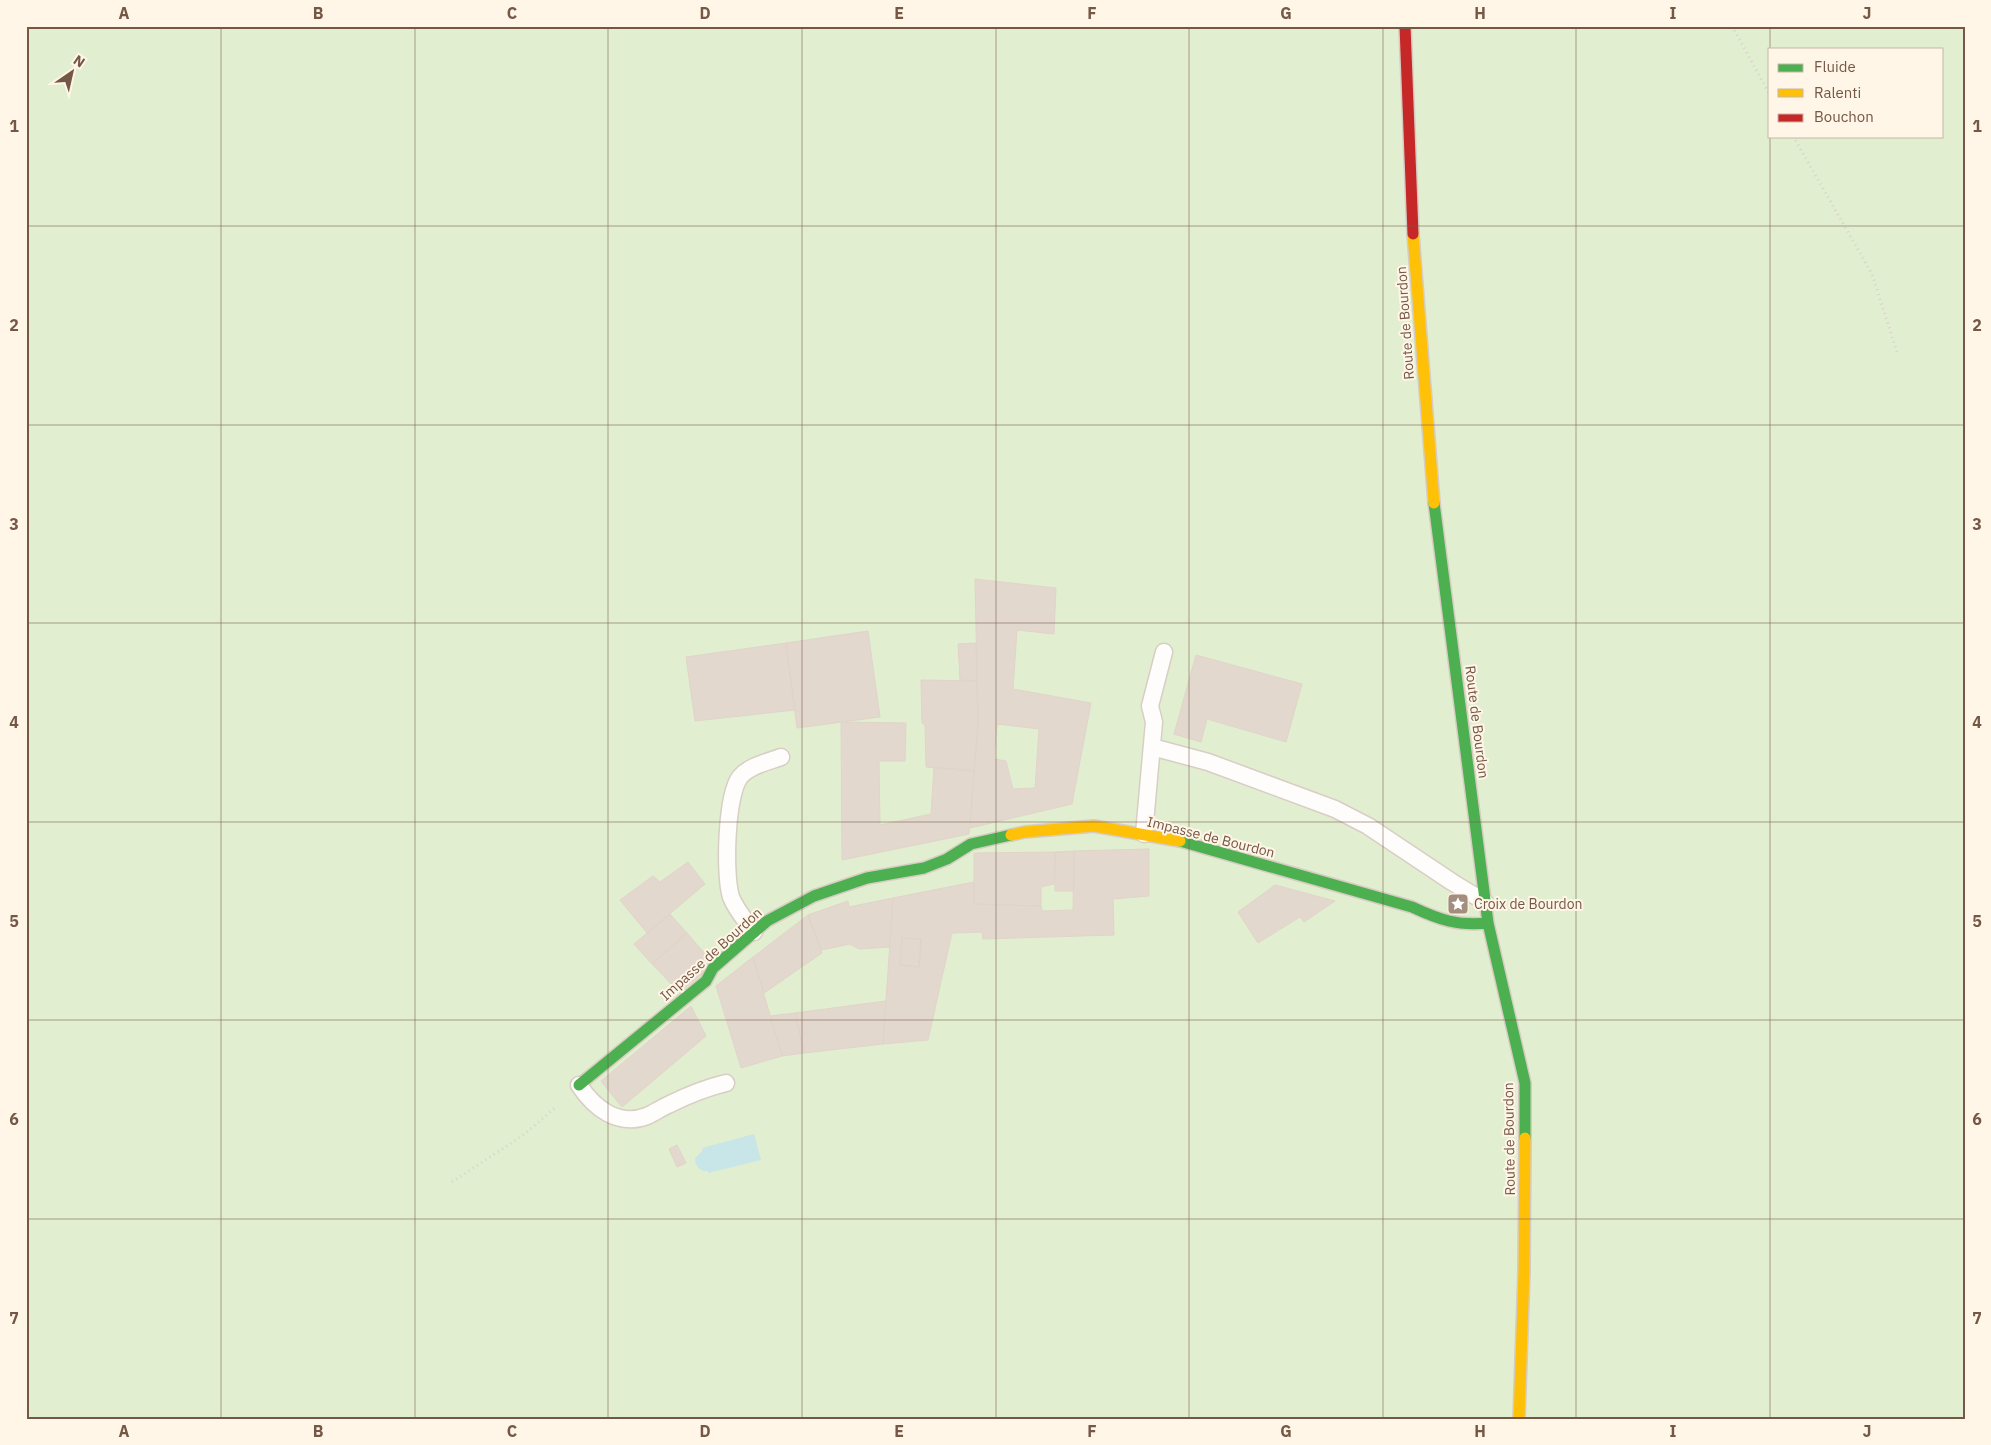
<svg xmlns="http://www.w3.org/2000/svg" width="1991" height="1445" font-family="'IBM Plex Sans',sans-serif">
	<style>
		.green { fill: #e2eed0; fill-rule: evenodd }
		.water { fill: #c8e5e7 }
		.building { fill: #e3d8ce; stroke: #e0d4c9; fill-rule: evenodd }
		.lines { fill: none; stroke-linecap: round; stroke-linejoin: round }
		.lane-casing { stroke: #d8cec5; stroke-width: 19 }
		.fast-casing { stroke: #d7ccc3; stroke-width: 14 }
		.slow-casing { stroke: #d7ccc3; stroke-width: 14 }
		.jam-casing { stroke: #d7ccc3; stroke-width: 14 }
		.path { stroke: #dad0cb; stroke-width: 3; stroke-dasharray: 1 4; stroke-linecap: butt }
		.lane { stroke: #fefdfb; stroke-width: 16 }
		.fast { stroke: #4caf50; stroke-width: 11 }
		.slow { stroke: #ffc107; stroke-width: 11 }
		.jam { stroke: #c62828; stroke-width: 11 }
		.grid { fill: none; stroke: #755746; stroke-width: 1; stroke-opacity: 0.55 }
		.labels { text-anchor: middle; stroke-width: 4; stroke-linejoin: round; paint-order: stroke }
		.street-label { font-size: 14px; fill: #755746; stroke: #fff6e7 }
		.poi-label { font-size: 14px; fill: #755746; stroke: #fff6e7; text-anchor: start }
		.neatline { fill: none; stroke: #755746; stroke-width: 2 }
		.grid-label { font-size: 16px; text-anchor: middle; font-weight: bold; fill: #755746 }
	</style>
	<rect width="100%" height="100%" fill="#f7f1e6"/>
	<path class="green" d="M26,26H1965V1419H26ZM1770,49H1942V136H1770Z"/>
	<path class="water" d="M754,1134L761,1160L708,1173V1171H703C698,1168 695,1165 695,1158L703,1150L702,1148Z"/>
	<path class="building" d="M975,579L1056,588L1054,634L1017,630L1013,689L1091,703L1072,804L970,828L978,724ZM997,724L1039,729L1035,788L1013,789L1006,761L994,759Z
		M868,631L880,717L797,728L786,643Z
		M786,643L795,710L695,721L686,657Z
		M976,643L977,681L960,680L958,644Z
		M1196,655L1302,684L1286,742L1207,719L1201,742L1174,734Z
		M921,680L977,681L978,724L974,771L926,767L925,725L922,723Z
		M841,722L906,723L905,761H879L880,825L931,814L934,767L974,771L969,834L842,860Z
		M1149,849V896L1113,899L1114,935L983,939L982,932L952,933L928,1040L883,1044L893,898L974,882V904L1041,906L1042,911L1073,910L1074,851ZM902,938L921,939L919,967L900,965Z
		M1074,851V891H1055V852Z
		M1055,852L1054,884L1041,887V906L974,904V853Z
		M688,862L705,884L647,933L620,900L653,876L660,882Z
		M1275,885L1335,901L1304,922L1300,917L1258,943L1238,912Z
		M893,898L890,947L859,949L850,944L821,950L808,915L848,901L849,907Z
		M670,914L687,933L652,964L634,944Z
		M808,915L822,953L764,993L753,957Z
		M687,933L706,955L702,974L679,992L652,964Z
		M902,938L921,939L919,967L900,965Z
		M753,957L782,1056L741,1068L716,986Z
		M886,1001L883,1044L804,1053L795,1013Z
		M691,1006L706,1036L622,1107L601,1081Z
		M795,1013L804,1053L782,1056L770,1016Z
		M677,1145L686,1163L677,1167L669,1149Z"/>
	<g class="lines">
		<g class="lane-casing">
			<path id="lane" d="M1152,747L1208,762L1335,809L1368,826L1452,882L1485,902
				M1144,834L1154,722L1150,706L1164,652
				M754,932C746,921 736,910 731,897C724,875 726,795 740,777C749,766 767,762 781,757
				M579,1085C594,1108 618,1127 647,1116C654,1113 661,1108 668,1105C686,1096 705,1088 726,1083"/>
		</g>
		<g class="fast-casing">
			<path id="fast" d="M1434,503L1488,923L1525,1083V1138
				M1180,841L1412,907C1440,920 1457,926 1488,923
				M579,1085L706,981L713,968L767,921L814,896L867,878L924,868L947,859L971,844L1011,835"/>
		</g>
		<g class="slow-casing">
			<path id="slow" d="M1413,234L1434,503
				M1011,835L1025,832L1094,826L1180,841
				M1519,1419L1524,1271L1525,1138"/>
		</g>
		<g class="jam-casing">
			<path id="jam" d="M1405,26L1413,234"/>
		</g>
		<path class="path" d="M1732,26L1770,95
			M1793,136L1872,274L1897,352
			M452,1182L522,1136L557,1106"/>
		<use href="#lane" class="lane"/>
		<use href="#fast" class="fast"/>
		<use href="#slow" class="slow"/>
		<use href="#jam" class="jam"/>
	</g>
	<path class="grid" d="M221,26V1419M415,26V1419M608,26V1419M802,26V1419M996,26V1419M1189,26V1419M1383,26V1419M1576,26V1419M1770,26V49M1770,136V1419M26,226H1965M26,425H1965M26,623H1965M26,822H1965M26,1020H1965M26,1219H1965"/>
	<defs>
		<g id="sight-square" transform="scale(1.125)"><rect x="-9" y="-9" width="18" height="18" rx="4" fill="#a28d7e" stroke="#fff6e7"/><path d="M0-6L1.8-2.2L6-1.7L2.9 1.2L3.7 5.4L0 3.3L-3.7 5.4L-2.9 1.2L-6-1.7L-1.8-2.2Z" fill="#fff"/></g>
	</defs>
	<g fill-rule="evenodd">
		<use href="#sight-square" x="1458" y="904"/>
	</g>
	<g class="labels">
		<g class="street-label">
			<text transform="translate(1405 323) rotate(-94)" y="5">Route de Bourdon</text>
			<text transform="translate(1477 722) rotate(83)" y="5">Route de Bourdon</text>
			<text transform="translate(1211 837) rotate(14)" y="5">Impasse de Bourdon</text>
			<text transform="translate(711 954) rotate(-42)" y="5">Impasse de Bourdon</text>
			<text transform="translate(1509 1139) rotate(-91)" y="5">Route de Bourdon</text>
		</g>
		<g class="poi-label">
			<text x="1474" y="909">Croix de Bourdon</text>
		</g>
	</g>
	<rect width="1991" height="1445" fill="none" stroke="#fff6e7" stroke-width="55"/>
	<rect x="1768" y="48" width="175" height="90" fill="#fff6e7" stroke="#c8b6a7"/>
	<rect x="1778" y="64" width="25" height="8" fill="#4caf50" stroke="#c8b6a7"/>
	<text x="1814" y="72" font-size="15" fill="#755746">Fluide</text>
	<rect x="1778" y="89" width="25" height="8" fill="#ffc107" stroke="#c8b6a7"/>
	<text x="1814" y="98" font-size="15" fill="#755746">Ralenti</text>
	<rect x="1778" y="114" width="25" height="8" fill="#c62828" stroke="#c8b6a7"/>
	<text x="1814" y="122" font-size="15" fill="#755746">Bouchon</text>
	<g transform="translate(72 72) rotate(34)" stroke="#fff6e7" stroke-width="4" paint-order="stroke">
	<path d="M0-4L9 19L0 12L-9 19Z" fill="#755746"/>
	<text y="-8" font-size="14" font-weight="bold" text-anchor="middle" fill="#755746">N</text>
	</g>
	<rect x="28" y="28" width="1936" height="1390" class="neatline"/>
	<g class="grid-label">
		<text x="124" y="19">A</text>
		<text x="318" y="19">B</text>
		<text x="512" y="19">C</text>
		<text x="705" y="19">D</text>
		<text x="899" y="19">E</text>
		<text x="1092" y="19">F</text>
		<text x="1286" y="19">G</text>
		<text x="1480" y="19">H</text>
		<text x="1673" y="19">I</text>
		<text x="1867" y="19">J</text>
		<text x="14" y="132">1</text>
		<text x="1977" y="132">1</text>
		<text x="14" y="331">2</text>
		<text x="1977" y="331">2</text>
		<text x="14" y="530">3</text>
		<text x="1977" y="530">3</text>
		<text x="14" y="728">4</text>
		<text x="1977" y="728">4</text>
		<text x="14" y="927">5</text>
		<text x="1977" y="927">5</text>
		<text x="14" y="1125">6</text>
		<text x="1977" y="1125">6</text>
		<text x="14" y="1324">7</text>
		<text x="1977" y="1324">7</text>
		<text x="124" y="1437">A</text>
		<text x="318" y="1437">B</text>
		<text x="512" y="1437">C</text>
		<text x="705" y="1437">D</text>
		<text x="899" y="1437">E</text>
		<text x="1092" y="1437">F</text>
		<text x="1286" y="1437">G</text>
		<text x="1480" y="1437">H</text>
		<text x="1673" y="1437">I</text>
		<text x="1867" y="1437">J</text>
	</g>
</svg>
